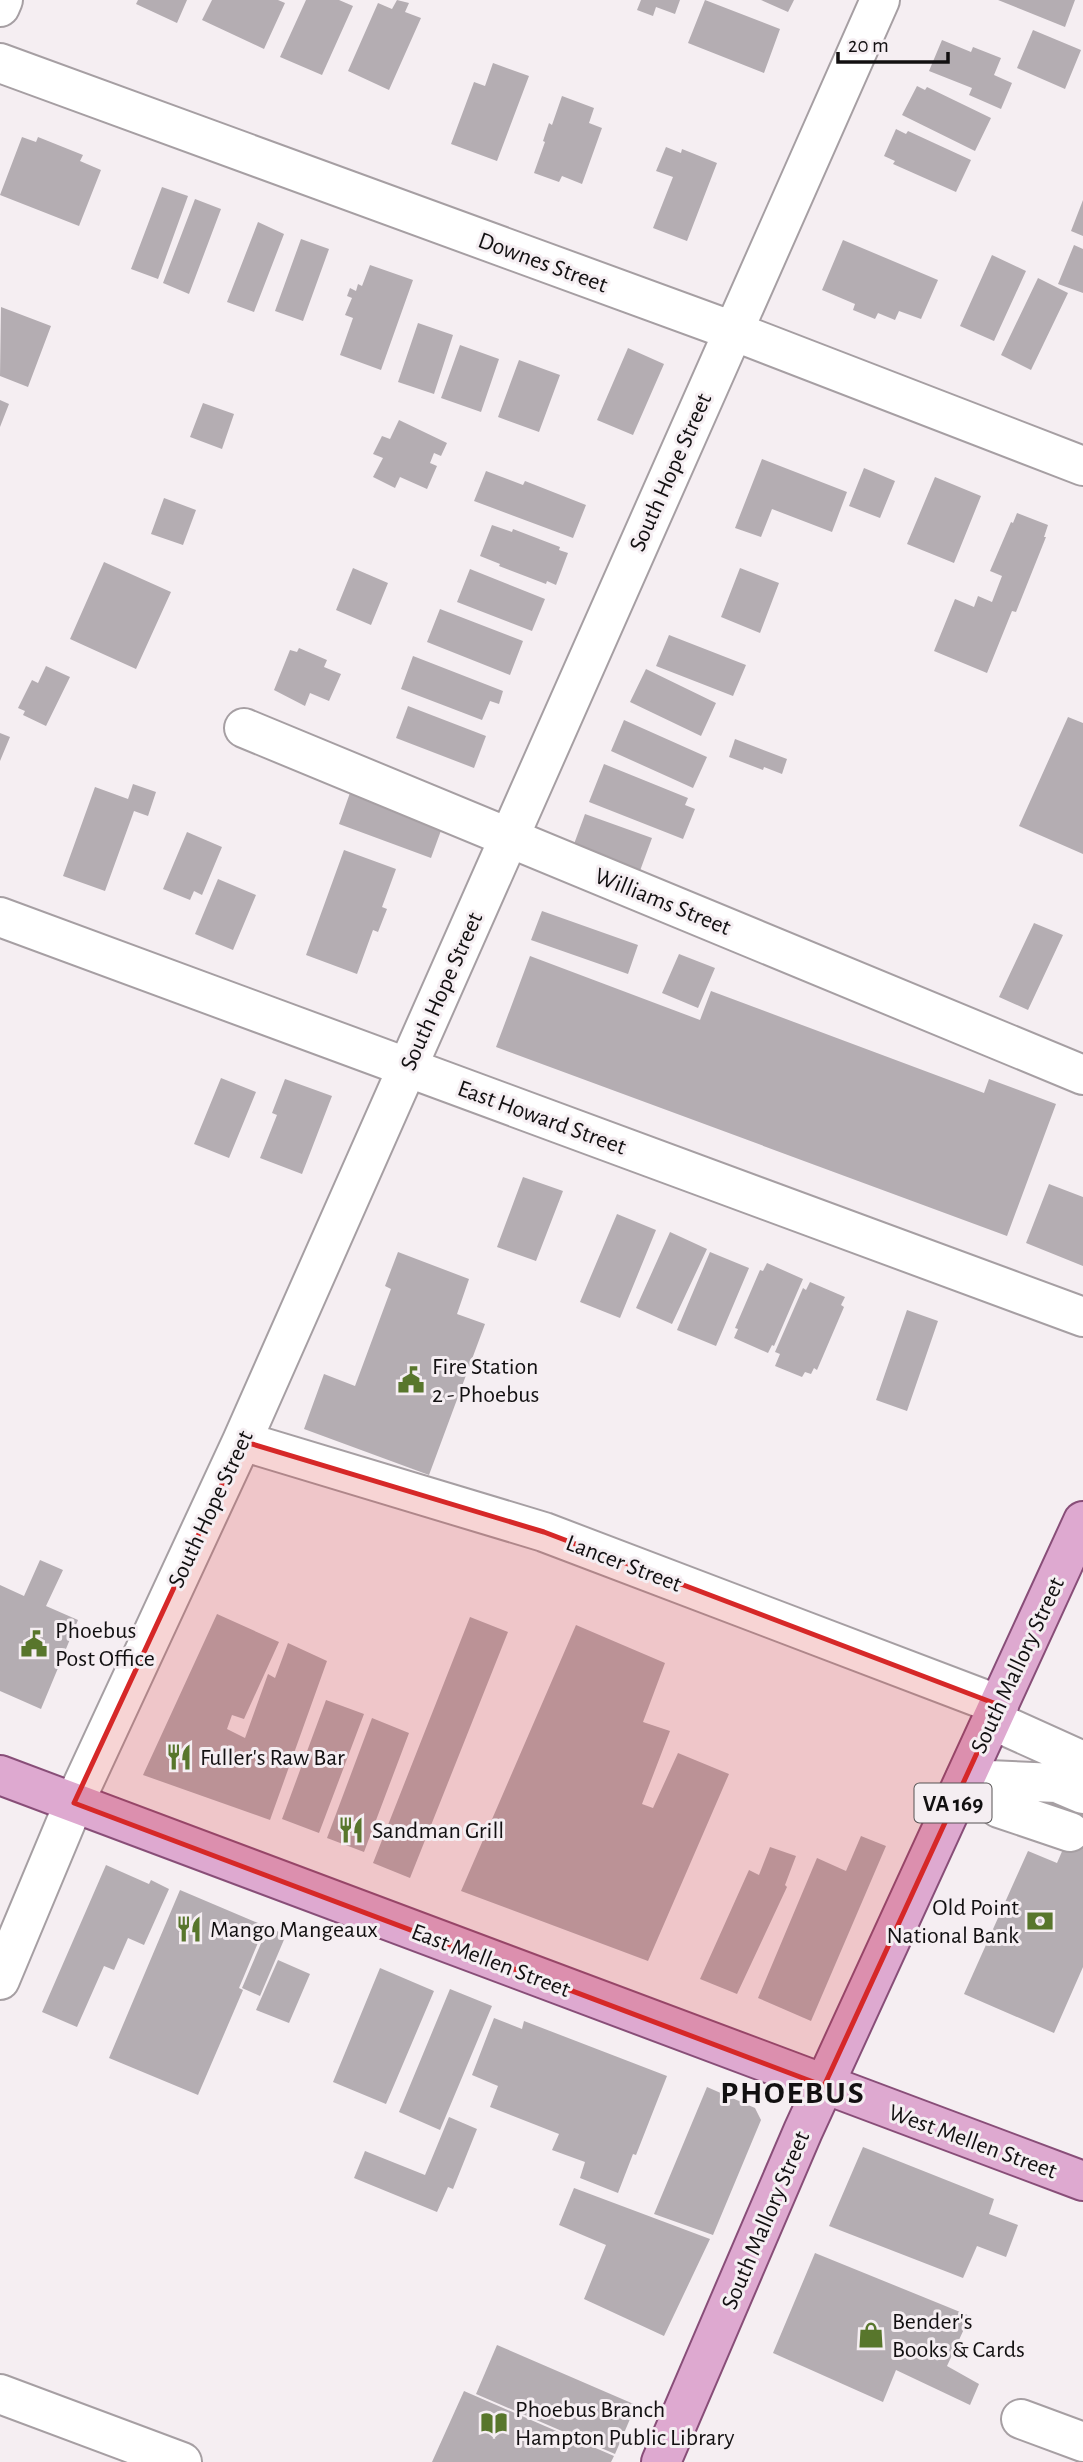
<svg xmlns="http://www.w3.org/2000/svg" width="1083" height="2462" font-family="'Alegreya Sans',sans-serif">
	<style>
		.building { fill: #b4adb2 }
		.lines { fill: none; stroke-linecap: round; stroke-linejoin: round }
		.minor-casing { stroke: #a69fa3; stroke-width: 42 }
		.major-casing { stroke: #884e78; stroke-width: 42 }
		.minor { stroke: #fff; stroke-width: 38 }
		.major { stroke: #dea9d0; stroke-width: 38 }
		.marked { fill: #d62828; fill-opacity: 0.2; stroke: #d62828; stroke-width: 5; stroke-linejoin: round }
		.labels { text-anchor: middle; stroke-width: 6; stroke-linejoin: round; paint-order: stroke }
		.shield { fill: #f5eef2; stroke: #565354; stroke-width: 2 }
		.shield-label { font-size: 23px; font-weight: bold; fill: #121011 }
		.street-label { font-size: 24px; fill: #121011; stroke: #f5eef2 }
		.poi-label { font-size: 24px; fill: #121011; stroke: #f5eef2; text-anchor: start }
		.district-label { font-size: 32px; font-weight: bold; letter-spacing: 2px; fill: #121011; stroke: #f5eef2 }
	</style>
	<rect width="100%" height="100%" fill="#f5eef2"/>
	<path class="building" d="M138,0H187L177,23L136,4Z
		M212,0H278L285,3L264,49L202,20Z
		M306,0H339L353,6L322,75L280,57Z
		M397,0L409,3L405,12L421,18L389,90L348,71L378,3L392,9Z
		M641,0H680L675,14L656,7L653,16L637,10Z
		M705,0L780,29L764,73L688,43Z
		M761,0H794L788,12Z
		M998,0H1075L1065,27Z
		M1033,30L1081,50L1065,89L1017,68Z
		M942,40L971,52L973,47L1001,58L994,75L1012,83L1001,109L969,95L972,88L929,71Z
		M493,63L529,76L497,161L451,144L474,82L485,86Z
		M917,86L925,90L927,87L991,118L975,151L902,115Z
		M562,96L594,108L589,123L602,128L582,184L562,176L559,182L534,173L545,142L543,141L549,123L552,125Z
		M896,129L906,134L908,131L971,160L956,192L893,164L895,161L884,156Z
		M22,137L36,142L38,137L83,155L80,161L101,170L79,226L0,195Z
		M666,147L681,153L682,149L717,163L687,241L653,228L673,177L656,171Z
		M162,187L188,196L158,279L131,269Z
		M195,199L221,209L189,294L163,283Z
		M1083,200V236L1071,231Z
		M258,222L284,234L254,312L227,302Z
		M301,239L329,249L303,321L275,311Z
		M843,240L938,280L921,319L899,311L895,320L878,313L875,319L853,310L855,304L822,290Z
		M1074,245L1083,249V293L1058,284Z
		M992,255L1026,271L994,341L960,326Z
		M370,265L413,280L381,370L340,355L353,318L345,315L352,298L347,296L350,288L356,291L358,284L362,286Z
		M1038,278L1068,293L1031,370L1001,355Z
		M1,307L51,326L28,387L0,376Z
		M418,323L453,335L434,394L398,382Z
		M460,345L499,359L481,412L441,398Z
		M628,348L664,364L633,435L597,420Z
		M519,360L560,375L539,432L498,417Z
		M0,400L9,404L0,427Z
		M203,403L234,414L222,449L190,437Z
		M399,420L447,443L441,456L434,453L430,463L437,466L427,489L400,477L395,488L373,477L383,458L373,454L382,436L390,439Z
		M762,459L847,492L832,532L772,509L761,537L735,528Z
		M864,468L895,481L880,518L849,506Z
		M486,471L523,485L525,481L586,505L573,538L474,501Z
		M935,477L981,496L954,563L907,544Z
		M164,498L196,510L183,545L151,534Z
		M1017,513L1048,525L1044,537H1046L1016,612L1012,611L987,673L934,651L955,599L974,607L978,596L992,602L1002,576L990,571L1011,522L1013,523Z
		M492,525L512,532L513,529L560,547L559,550L568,553L556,585L547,581L546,584L499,566L500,564L480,556Z
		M104,562L171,592L136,669L70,639Z
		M353,568L388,583L371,625L336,610Z
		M740,568L779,583L760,633L721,617Z
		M470,569L545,599L532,631L457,602Z
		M440,609L523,641L510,675L427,642Z
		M669,635L746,665L733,696L656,666Z
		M299,648L327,660L324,667L341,674L329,701L310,693L305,706L274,690L290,650L297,652Z
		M413,656L503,691L499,704L490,701L482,720L401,689Z
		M46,666L70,677L46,726L23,715L25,711L18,708L32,680L38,683Z
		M646,669L716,703L701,736L630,702Z
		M408,706L486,736L474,768L396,738Z
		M1068,717L1083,723V854L1019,826Z
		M624,720L707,757L693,788L611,751Z
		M0,733L10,737L0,761Z
		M735,739L787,759L782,774L764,767L763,770L729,757Z
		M604,764L688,798L685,805L695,809L683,839L589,802Z
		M133,784L156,792L148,816L134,811L105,891L63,876L95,787L128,799Z
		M351,790L447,814L431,858L339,824Z
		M585,814L652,838L637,879L570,855Z
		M187,832L222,847L202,895L194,891L190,900L163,889Z
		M344,850L396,869L382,907L387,909L378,932L373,930L357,974L306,955Z
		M218,879L256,895L233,950L195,934Z
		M542,911L638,945L628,974L531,940Z
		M1034,923L1063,935L1028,1010L999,997Z
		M679,954L715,968L698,1008L662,993Z
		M530,956L700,1020L711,991L984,1093L989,1079L1056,1104L1007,1236L496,1047Z
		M221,1078L256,1092L229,1158L194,1144Z
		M285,1079L332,1096L302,1174L260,1158L277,1115L272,1113Z
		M523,1177L563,1191L536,1261L497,1247Z
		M1049,1184L1083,1197V1266L1026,1243Z
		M617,1214L656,1230L620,1318L580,1302Z
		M670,1232L707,1249L672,1324L636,1308Z
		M398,1252L469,1279L457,1314L485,1324L429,1475L304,1429L324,1374L355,1386L391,1289L385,1286Z
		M710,1252L749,1268L716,1346L677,1330Z
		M767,1263L803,1279L774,1346L772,1345L768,1353L734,1338L738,1329L735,1328L760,1270L763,1271Z
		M810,1282L845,1297L841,1305L844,1307L817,1370L814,1368L811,1374L805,1372L802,1377L775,1366L780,1354L775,1352L803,1288L806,1290Z
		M907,1310L938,1321L907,1411L876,1400Z
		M40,1560L63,1570L46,1606L78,1620L41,1709L0,1691V1585L24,1596Z
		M217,1614L279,1642L244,1719L232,1715L227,1729L245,1738L268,1674L275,1678L288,1643L327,1661L270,1820L143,1775Z
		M470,1617L508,1632L410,1878L373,1863Z
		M576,1625L665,1663L643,1722L670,1731L642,1804L653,1808L678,1753L729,1774L648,1961L461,1891Z
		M326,1700L364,1714L319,1833L282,1819Z
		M372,1718L409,1733L364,1852L327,1838Z
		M1083,1803V1967L1054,2033L964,1994L1028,1851L1057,1863Z
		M861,1836L886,1846L811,2021L758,1998L817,1858L846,1871Z
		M770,1847L796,1856L785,1885L787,1887L737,1994L700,1979L749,1870L759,1875Z
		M106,1865L149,1884L151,1880L169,1889L144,1945L128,1938L114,1970L104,1966L77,2027L42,2012Z
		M180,1890L265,1926L239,1988L243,1990L198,2095L109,2058Z
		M268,1927L286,1935L260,1996L242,1988Z
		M278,1960L310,1974L289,2023L256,2010Z
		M380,1968L434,1991L386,2104L333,2082Z
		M450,1989L492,2006L440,2130L399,2112Z
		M494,2018L522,2029L524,2021L667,2076L636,2155L633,2154L618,2193L580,2178L585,2162L552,2150L559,2134L490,2107L498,2086L472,2075Z
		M707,2087L755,2108L761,2120L713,2235L654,2214Z
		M449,2117L477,2129L453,2189L448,2187L437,2212L354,2178L365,2151L425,2175Z
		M863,2147L994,2199L989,2214L1018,2225L1006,2257L977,2246L963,2278L829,2226Z
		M574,2188L710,2239L664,2336L584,2299L606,2245L559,2225Z
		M815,2253L970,2316L947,2366L979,2384L970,2405L896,2370L883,2402L773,2353Z
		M497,2345L636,2405L615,2454L476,2394Z
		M464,2391L614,2456L611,2462H432Z"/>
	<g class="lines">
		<g class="minor-casing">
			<path id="minor" d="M0,7L3,0
				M0,63L733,331L1083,466
				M244,728L1083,1075
				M0,917L1083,1317
				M242,1441L544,1532L999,1705
				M992,1720L1083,1761
				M965,1779L1057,1783L1083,1794
				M965,1779L999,1808L1070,1832
				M0,1980L74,1803L242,1441L880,0
				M0,2394L182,2462
				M1021,2419L1083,2442"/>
		</g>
		<g class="major-casing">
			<path id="major" d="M0,1775L1083,2181
				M661,2462L803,2131L1083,1521"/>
		</g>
		<use href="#minor" class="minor"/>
		<use href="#major" class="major"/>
	</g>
	<path class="marked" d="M242,1441L544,1532L999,1705L824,2086L74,1803Z"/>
	<defs>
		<g id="civic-bare" transform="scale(2.1)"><path d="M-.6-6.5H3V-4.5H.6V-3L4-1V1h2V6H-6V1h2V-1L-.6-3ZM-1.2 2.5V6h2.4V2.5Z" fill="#58762c" stroke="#f5eef2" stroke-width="2.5" paint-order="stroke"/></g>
		<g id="restaurant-bare" transform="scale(2.1)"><path d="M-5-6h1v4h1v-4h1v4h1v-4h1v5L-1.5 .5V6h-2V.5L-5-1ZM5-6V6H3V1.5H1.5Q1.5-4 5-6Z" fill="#58762c" stroke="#f5eef2" stroke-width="2.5" paint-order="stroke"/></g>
		<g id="bank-bare" transform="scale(2.1)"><path d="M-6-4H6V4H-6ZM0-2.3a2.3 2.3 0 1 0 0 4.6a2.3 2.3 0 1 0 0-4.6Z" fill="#58762c" stroke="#f5eef2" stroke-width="2.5" paint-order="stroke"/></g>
		<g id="shop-bare" transform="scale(2.1)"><path d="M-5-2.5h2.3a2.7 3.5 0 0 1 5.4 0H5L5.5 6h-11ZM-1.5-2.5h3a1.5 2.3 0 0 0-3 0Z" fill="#58762c" stroke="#f5eef2" stroke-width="2.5" paint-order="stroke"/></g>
		<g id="library-bare" transform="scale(2.1)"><path d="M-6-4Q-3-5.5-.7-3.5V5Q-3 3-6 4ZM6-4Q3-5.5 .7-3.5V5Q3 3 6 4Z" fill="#58762c" stroke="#f5eef2" stroke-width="2.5" paint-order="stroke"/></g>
	</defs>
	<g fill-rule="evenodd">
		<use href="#civic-bare" x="411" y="1380"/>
		<use href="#civic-bare" x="34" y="1644"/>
		<use href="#restaurant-bare" x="179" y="1757"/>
		<use href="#restaurant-bare" x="351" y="1830"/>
		<use href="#bank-bare" x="1040" y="1921"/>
		<use href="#restaurant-bare" x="189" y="1929"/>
		<use href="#shop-bare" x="871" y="2335"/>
		<use href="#library-bare" x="494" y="2423"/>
	</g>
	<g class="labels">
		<rect class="shield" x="914.5" y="1783.5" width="77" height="39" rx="5"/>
		<g class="shield-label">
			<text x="953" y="1811">VA 169</text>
		</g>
		<g class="street-label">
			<text transform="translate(543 262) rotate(20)" y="8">Downes Street</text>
			<text transform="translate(670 472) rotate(-66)" y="8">South Hope Street</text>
			<text transform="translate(663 901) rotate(22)" y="8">Williams Street</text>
			<text transform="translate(441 991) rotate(-66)" y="8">South Hope Street</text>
			<text transform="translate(542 1117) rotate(20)" y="8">East Howard Street</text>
			<text transform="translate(210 1509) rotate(-65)" y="8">South Hope Street</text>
			<text transform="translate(624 1563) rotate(21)" y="8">Lancer Street</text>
			<text transform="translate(1017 1665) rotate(-65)" y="8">South Mallory Street</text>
			<text transform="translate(491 1960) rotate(21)" y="8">East Mellen Street</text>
			<text transform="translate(973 2141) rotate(20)" y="8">West Mellen Street</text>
			<text transform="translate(765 2220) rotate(-67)" y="8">South Mallory Street</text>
		</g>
		<g class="poi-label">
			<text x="432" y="1374">Fire Station<tspan x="432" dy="28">2 - Phoebus</tspan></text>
			<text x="55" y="1638">Phoebus<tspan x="55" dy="28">Post Office</tspan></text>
			<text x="200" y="1765">Fuller's Raw Bar</text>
			<text x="372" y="1838">Sandman Grill</text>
			<text x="1019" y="1915" text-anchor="end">Old Point<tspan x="1019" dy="28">National Bank</tspan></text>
			<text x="210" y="1937">Mango Mangeaux</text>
			<text x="892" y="2329">Bender's<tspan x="892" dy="28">Books &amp; Cards</tspan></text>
			<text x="515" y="2417">Phoebus Branch<tspan x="515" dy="28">Hampton Public Library</tspan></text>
		</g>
		<g class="district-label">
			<text x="793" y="2103">PHOEBUS</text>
		</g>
	</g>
	<path d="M838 52v10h110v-10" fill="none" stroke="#121011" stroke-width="3.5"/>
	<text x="848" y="52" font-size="21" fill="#121011" stroke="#f5eef2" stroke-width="5" paint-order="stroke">20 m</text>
</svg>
